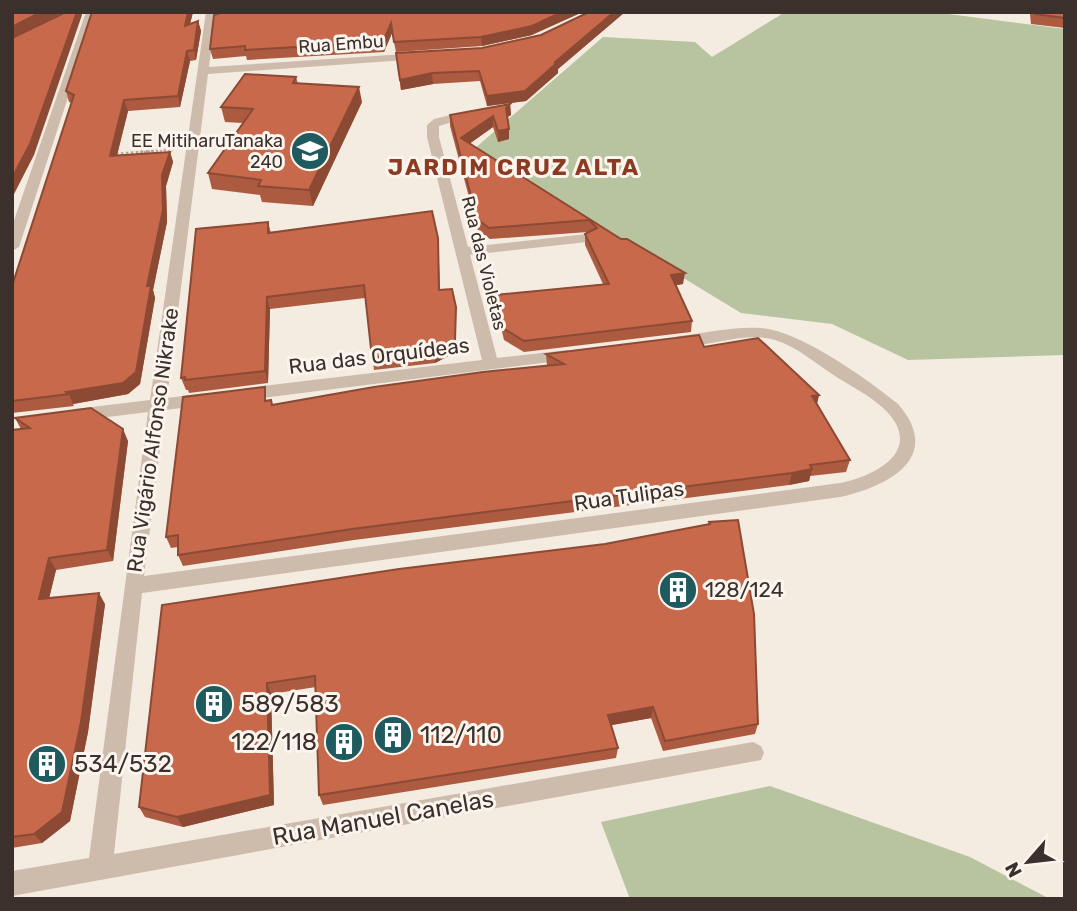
<svg xmlns="http://www.w3.org/2000/svg" width="1077" height="911" font-family="Rubik,sans-serif">
	<style>
		.green { fill: #b8c4a0 }
		.lines { fill: none; stroke-linecap: round; stroke-linejoin: round }
		.path-far1 { stroke: #b9a596; stroke-width: 2.5; stroke-dasharray: 2 2; stroke-linecap: butt }
		.path { stroke: #b9a596; stroke-width: 3.5; stroke-dasharray: 2.5 2.5; stroke-linecap: butt }
		.minor { fill: #cdbbac; fill-rule: evenodd }
		.wall { fill: #ac5a40 }
		.shaded-wall { fill: #8c4a34 }
		.building { fill: #c8694b; stroke: #8c4a34; stroke-width: 2 }
		.labels { text-anchor: middle; stroke-width: 6; stroke-linejoin: round; paint-order: stroke }
		.far-street-label { font-size: 18px; fill: #3b302b; stroke: #fbf5ee }
		.far-poi-label { font-size: 18px; fill: #3b302b; stroke: #fbf5ee; text-anchor: end }
		.street-label { font-size: 21px; fill: #3b302b; stroke: #fbf5ee }
		.poi-label { font-size: 21px; fill: #3b302b; stroke: #fbf5ee; text-anchor: start }
		.far-district-label { font-size: 23px; font-weight: bold; letter-spacing: 2px; fill: #8c3b22; stroke: #fbf5ee }
		.near-poi-label { font-size: 24px; fill: #3b302b; stroke: #fbf5ee; text-anchor: start }
		.near-street-label { font-size: 24px; fill: #3b302b; stroke: #fbf5ee }
	</style>
	<rect width="100%" height="100%" fill="#f4ebe1"/>
	<path class="green" d="M785,12H933L1065,29V355L908,360L832,324L741,313L473,150L603,37L695,42L712,57Z
		M770,786L970,857L1050,899H630L601,822Z"/>
	<g class="lines">
		<path class="path-far1" d="M136,153L175,149"/>
		<path class="path" d="M111,155L154,151"/>
		<path class="minor" d="M86,12H96L19,247L12,251V226Z
			M206,12H216L209,67L420,53L425,56L420,59L208,74L167,398L207,393L215,399L207,405L165,410L144,576L840,483C866,478 916,458 895,422C882,401 855,389 835,376C816,364 798,347 775,340C741,330 700,352 674,344L671,341L674,338L679,336C706,333 733,326 761,328C800,331 867,379 898,404C944,457 889,486 840,497L142,593L114,854L753,742L761,746L764,753L761,760L12,896V871L89,858L148,412L75,421L67,415L75,409L150,400Z
			M472,110L478,113L476,115L439,126V137L468,247L587,234L594,238L587,242L470,255L497,358L568,350L576,355L574,359L245,400L239,398L237,394L239,390L245,388L482,360L427,137V125L434,119Z"/>
	</g>
	<path class="wall" d="M92,12H193L190,24L198,21L201,31L196,60L190,61L180,107L128,111L117,155L170,152L173,162L166,186L167,222L153,290L155,298L140,384L128,394L73,404L74,406L12,413V286L72,103L69,102L66,91Z
		M589,12H625L558,69V73L526,101L487,106L480,81L433,84L401,90L397,64L482,48L541,35Z
		M1010,12H1065V28L1031,24L1030,14Z
		M214,15L532,35L482,46L396,52L392,33L384,52L247,60L246,56L213,59L210,49Z
		M296,77L298,84L362,102L313,206L262,202L260,195L212,189L208,173L243,123L225,122L221,107Z
		M510,104L511,115L507,117L509,139L498,142L493,127L469,144L621,239L683,284L676,285L692,321L691,332L524,352L504,340L496,306L495,295L603,284L585,245V234L588,232L490,239L478,231L450,126V115Z
		M268,222L271,233L438,238L440,289L456,307V352L435,363L374,370L365,298L270,309L268,383L189,393L188,390H186L181,378Z
		M704,347L819,395L817,404L850,460L846,472L810,476L809,481L789,485L354,540L183,566L178,555V547L171,548L166,537L273,405L547,366L546,354Z
		M15,418L128,441L113,561L56,570L49,598L105,604L88,732L70,821L42,843L12,848V430L21,429Z
		M709,522L758,724L755,734L663,751L651,718L611,725L618,748L616,758L323,805L319,795L316,687L271,694L274,805L183,827L145,817L139,807L162,605L605,544L709,524Z"/>
	<path class="shaded-wall" d="M41,12H64L12,39V27Z
		M77,12H81L82,15L34,155L12,198V178Z
		M188,12H193L187,36L185,26Z
		M562,12H583L532,35L482,46L481,37Z
		M614,12H625L558,69V73L526,101L487,106V96L554,63Z
		M198,21L201,31L196,60L194,50Z
		M391,23L392,33L384,52L383,42Z
		M187,51L190,61L180,107L178,96Z
		M432,73L433,84L401,90L400,80Z
		M359,87L362,102L313,206L309,190Z
		M124,100L128,111L114,167L110,156Z
		M510,104L511,115L506,118V108Z
		M493,116V127L462,149L461,138Z
		M509,129V139L498,142V131Z
		M170,152L173,162L166,186L167,222L153,290L155,298L140,384L128,394L73,404L69,394L66,392L147,286L162,175Z
		M685,273L683,284L670,286L671,275Z
		M267,297L270,309L268,383L265,371Z
		M456,307V352L435,363L434,350Z
		M819,395L816,407L812,396Z
		M123,429L128,441L113,561L107,550Z
		M812,469L809,481L789,485L792,473Z
		M49,558L56,570L46,611L39,599Z
		M99,593L105,604L88,732L70,821L42,843L34,834Z
		M267,683L271,694L274,805L183,827L177,817Z
		M653,707L651,718L607,726L608,715Z"/>
	<path class="building" d="M12,12H41L12,27Z
		M66,12H77L30,144L12,178V38Z
		M92,12H188L185,26L198,21L194,50L187,51L178,96L124,100L110,156L170,152L162,175L163,210L147,286H151L136,372L123,383L66,392L69,394L12,401V286L74,95L66,91Z
		M223,12H562L532,26L481,37L394,42L391,23L383,42L245,50V46L210,49L214,15Z
		M589,12H614L554,63L558,62L525,91L487,96L479,71L432,73L400,80L396,53L482,48L541,35Z
		M1034,12H1065V18L1035,14Z
		M245,74L296,77L293,83L359,87L309,190L258,186L261,180L208,173L253,109L221,107Z
		M510,104L506,108L509,129L498,131L493,116L461,138L621,239H627L685,273L671,275L692,321L524,341L503,328L495,295L609,284L585,234L597,228L589,220L489,228L477,219L450,115Z
		M432,211L438,238L439,290L452,289L456,307L455,340L434,350L372,358L364,285L267,297L265,371L185,380V377L181,378L196,229L268,222V233Z
		M699,335L704,347L758,338L819,395L812,396L850,460L810,465L812,469L792,473L352,529L178,555V535L166,537L183,397L265,387V401L271,400L272,405L374,387L483,372L564,364L546,354Z
		M91,408L123,429L107,550L49,558L39,599L99,593L81,722L62,812L34,834L12,837V430L30,428L15,418Z
		M738,520L754,614L758,724L665,741L653,707L608,715L618,748L319,795L315,676L267,683L270,795L177,817L139,807L162,605L399,569L605,544L710,524L709,522Z"/>
	<defs>
		<g id="school-disc" transform="scale(2.0125)"><circle r="9.5" fill="#1f5a5e" stroke="#fbf5ee"/><path d="M0-5L7-2L0 1L-7-2ZM-4 1L0 2.5L4 1V4Q0 6-4 4Z" fill="#fff"/></g>
		<g id="building-disc" transform="scale(2.0125)"><circle r="9.5" fill="#1f5a5e" stroke="#fbf5ee"/><path d="M-4-6H4V6H1V3H-1V6H-4ZM-2.5-4.3h1.7v1.8h-1.7ZM.8-4.3h1.7v1.8H.8ZM-2.5-1h1.7V.8h-1.7ZM.8-1h1.7V.8H.8Z" fill="#fff"/></g>
	</defs>
	<g fill-rule="evenodd">
		<use href="#school-disc" x="310" y="151"/>
		<use href="#building-disc" x="678" y="590"/>
		<use href="#building-disc" x="214" y="704"/>
		<use href="#building-disc" x="393" y="735"/>
		<use href="#building-disc" x="344" y="742"/>
		<use href="#building-disc" x="47" y="764"/>
	</g>
	<g class="labels">
		<g class="far-street-label">
			<text transform="translate(341 44) rotate(-4)" y="6">Rua Embu</text>
			<text transform="translate(484 263) rotate(76)" y="6">Rua das Violetas</text>
		</g>
		<g class="far-poi-label">
			<text x="283" y="147">EE MitiharuTanaka<tspan x="283" dy="21">240</tspan></text>
		</g>
		<g class="street-label">
			<text transform="translate(379 356) rotate(-7)" y="7">Rua das Orquídeas</text>
			<text transform="translate(153 440) rotate(-82)" y="7">Rua Vigário Alfonso Nikrake</text>
			<text transform="translate(629 496) rotate(-8)" y="7">Rua Tulipas</text>
		</g>
		<g class="poi-label">
			<text x="705" y="597">128/124</text>
		</g>
		<g class="far-district-label">
			<text x="514" y="175">JARDIM CRUZ ALTA</text>
		</g>
		<g class="near-poi-label">
			<text x="241" y="712">589/583</text>
			<text x="420" y="743">112/110</text>
			<text x="317" y="750" text-anchor="end">122/118</text>
			<text x="74" y="772">534/532</text>
		</g>
		<g class="near-street-label">
			<text transform="translate(383 818) rotate(-10)" y="8">Rua Manuel Canelas</text>
		</g>
	</g>
	<rect width="1077" height="911" fill="none" stroke="#3b302b" stroke-width="28"/>
	<g transform="translate(1028 862) rotate(242)" stroke="#fbf5ee" stroke-width="5" paint-order="stroke">
	<path d="M0-5L12 26L0 18L-12 26Z" fill="#3b302b"/>
	<text y="-10" font-size="19" font-weight="bold" text-anchor="middle" fill="#3b302b">N</text>
	</g>
</svg>
